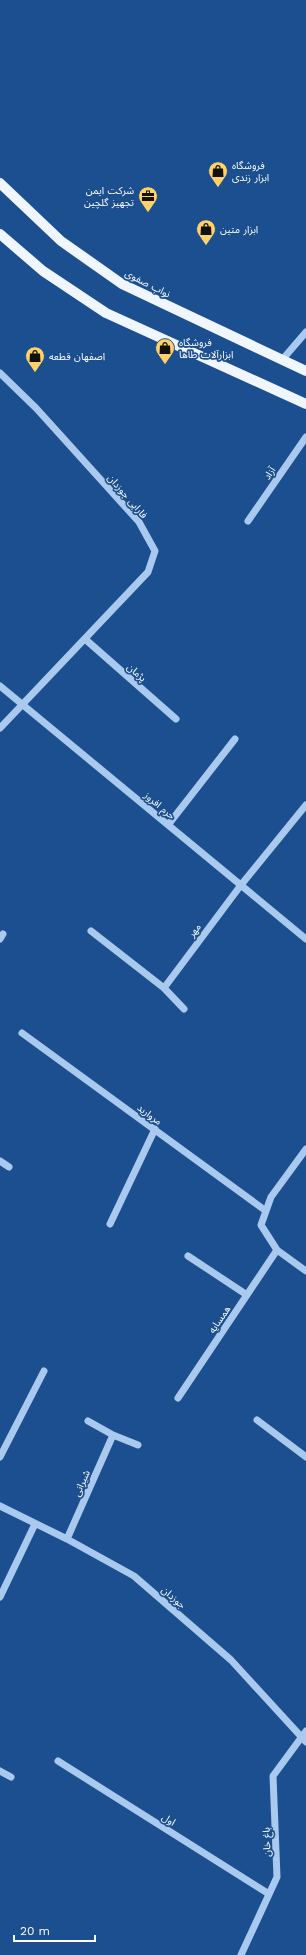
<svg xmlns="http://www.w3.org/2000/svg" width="306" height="1955" font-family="'Work Sans','Noto Sans Arabic',sans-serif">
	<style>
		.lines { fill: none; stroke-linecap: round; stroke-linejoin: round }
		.minor { stroke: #a9c9ee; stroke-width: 7 }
		.major { stroke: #f0f6ff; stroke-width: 10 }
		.labels { text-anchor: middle; stroke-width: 3.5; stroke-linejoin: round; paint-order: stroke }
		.poi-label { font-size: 10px; fill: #fff; stroke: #1b4f8f; text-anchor: start }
		.street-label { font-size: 10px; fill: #fff; stroke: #1b4f8f }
	</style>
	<rect width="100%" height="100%" fill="#1b4f8f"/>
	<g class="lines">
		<path class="minor" d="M282,360L306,332
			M0,373L36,408L139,522L155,551L148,572L0,728
			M248,521L306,437
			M85,639L176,719
			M0,686L306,939
			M168,825L235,739
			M91,931L164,988L184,1009
			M0,939L3,934
			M164,988L241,885L306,805
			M22,1033L266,1211
			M306,1149L271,1197L261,1225L277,1250L306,1271
			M0,1161L9,1167
			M110,1224L155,1129
			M188,1256L247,1295
			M178,1398L277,1250
			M257,1420L306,1457
			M88,1421L113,1435L138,1445
			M0,1457L44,1371
			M0,1506L67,1539L134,1576L231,1660L306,1742
			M67,1539L113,1435
			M0,1597L35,1524
			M58,1761L269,1894
			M0,1771L11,1777
			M241,1955L277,1877L273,1776L306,1731"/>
		<path class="major" d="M0,183L61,241L122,284L306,371
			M0,234L43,271L106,313L306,404"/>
	</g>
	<defs>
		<g id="shop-pin" transform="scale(1)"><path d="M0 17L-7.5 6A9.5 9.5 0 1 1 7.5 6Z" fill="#ffd166" stroke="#1b4f8f"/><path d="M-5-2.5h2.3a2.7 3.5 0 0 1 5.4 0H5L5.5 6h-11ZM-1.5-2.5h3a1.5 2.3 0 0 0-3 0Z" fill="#111"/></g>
		<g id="office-pin" transform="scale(1)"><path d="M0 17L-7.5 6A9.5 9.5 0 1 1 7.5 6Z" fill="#ffd166" stroke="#1b4f8f"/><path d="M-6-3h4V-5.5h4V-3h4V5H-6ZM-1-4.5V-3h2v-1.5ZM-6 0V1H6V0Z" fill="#111"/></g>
	</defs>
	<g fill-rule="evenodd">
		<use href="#shop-pin" x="218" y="171"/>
		<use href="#office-pin" x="148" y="196"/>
		<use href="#shop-pin" x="206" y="229"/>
		<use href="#shop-pin" x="165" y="348"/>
		<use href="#shop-pin" x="35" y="356"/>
	</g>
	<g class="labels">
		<g class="poi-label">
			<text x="232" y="169">فروشگاه<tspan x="232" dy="12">ابزار زندی</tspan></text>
			<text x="134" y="194" text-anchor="end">شرکت ایمن<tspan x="134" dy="12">تجهیز گلچین</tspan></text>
			<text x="220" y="233">ابزار متین</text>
			<text x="179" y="346">فروشگاه<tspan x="179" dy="12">ابزارآلات طاها</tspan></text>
			<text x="49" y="360">اصفهان قطعه</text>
		</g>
		<g class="street-label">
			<text transform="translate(148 283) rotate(27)" y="4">نواب صفوی</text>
			<text transform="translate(269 473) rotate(-56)" y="4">آزاد</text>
			<text transform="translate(128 496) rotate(49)" y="4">فارابی جوزدان</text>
			<text transform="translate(137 672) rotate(41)" y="4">پژمان</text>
			<text transform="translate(160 805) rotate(40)" y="4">حرم افروز</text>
			<text transform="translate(194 930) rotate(-53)" y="4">مهر</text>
			<text transform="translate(150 1114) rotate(36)" y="4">مروارید</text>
			<text transform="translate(219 1319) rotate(-56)" y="4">همسایه</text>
			<text transform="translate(81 1483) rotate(-66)" y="4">شیرانی</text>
			<text transform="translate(174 1597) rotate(41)" y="4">جوزدان</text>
			<text transform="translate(169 1819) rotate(32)" y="4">اول</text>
			<text transform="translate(266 1842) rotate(-92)" y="4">باغ خان</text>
		</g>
	</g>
	<path d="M14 1935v6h81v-6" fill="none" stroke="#ffffff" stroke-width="2"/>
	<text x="20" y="1935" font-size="12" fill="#ffffff" stroke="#1b4f8f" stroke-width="3" paint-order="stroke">20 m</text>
</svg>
